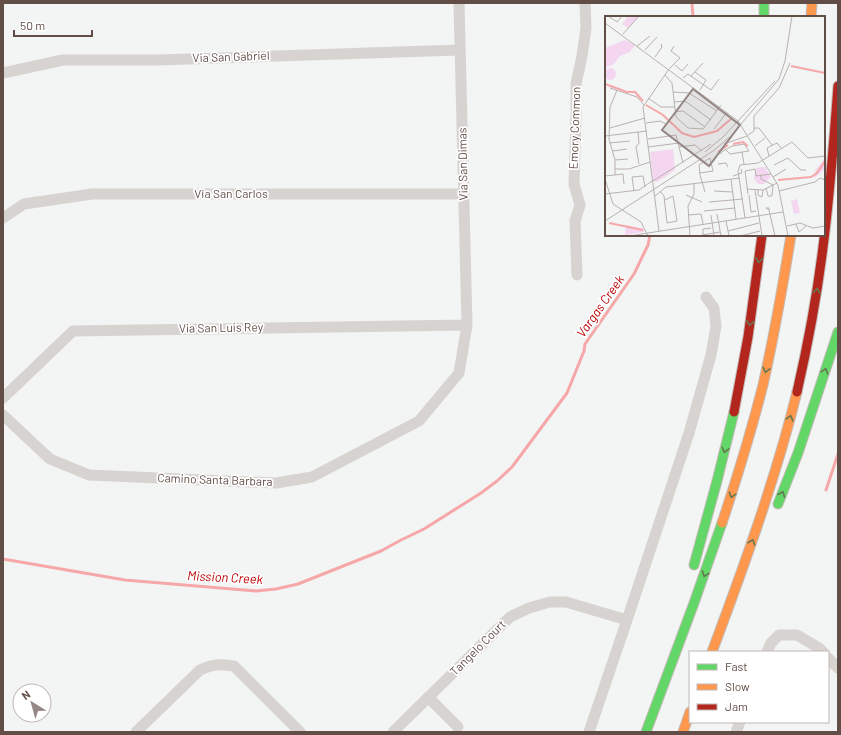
<svg xmlns="http://www.w3.org/2000/svg" width="841" height="735" font-family="Barlow,sans-serif">
	<style>
		.lines { fill: none; stroke-linecap: round; stroke-linejoin: round }
		.stream { stroke: #f6a7a8; stroke-width: 3 }
		.fast-casing { stroke: #c4bbb7; stroke-width: 11 }
		.slow-casing { stroke: #c4bbb7; stroke-width: 11 }
		.jam-casing { stroke: #c4bbb7; stroke-width: 11 }
		.street { stroke: #d7d3d1; stroke-width: 11 }
		.fast { stroke: #63d668; stroke-width: 9 }
		.slow { stroke: #ff974d; stroke-width: 9 }
		.jam { stroke: #b3261e; stroke-width: 9 }
		.oneway { stroke: #637751 }
		.labels { text-anchor: middle; stroke-width: 3.5; stroke-linejoin: round; paint-order: stroke }
		.street-label { font-size: 12px; fill: #634e47; stroke: #fff }
		.water-label { font-size: 13px; font-style: italic; fill: #bd0004; stroke: #fff }
		.inset-river { fill: none; stroke: #f6a7a8; stroke-width: 2 }
		.inset-road { fill: none; stroke: #b9b2af; stroke-width: 1 }
		.view { fill: #958884; fill-opacity: 0.15; stroke: #958884; stroke-width: 2 }
		.inset-edge { fill: none; stroke: #634e47; stroke-width: 2 }
	</style>
	<rect width="100%" height="100%" fill="#f3f4f4"/>
	<g class="lines">
		<path class="stream" d="M692,3L693,17
			M826,490L838,454
			M3,559L125,580L256,591L276,589L298,584L381,551L401,540L424,529L481,493L497,481L512,467L567,393L584,351L585,344L634,274L648,245L650,235"/>
		<g class="fast-casing">
			<path id="fast" d="M764,3V17
				M778,504L798,453L838,332
				M694,565L717,481L734,412
				M646,732L694,603L722,523"/>
		</g>
		<g class="slow-casing">
			<path id="slow" d="M811,17L812,3
				M722,523C737,478 751,432 763,385C774,336 783,285 791,235
				M712,652C744,566 775,481 797,392
				M683,732L690,712"/>
		</g>
		<g class="jam-casing">
			<path id="jam" d="M797,392C808,344 817,296 823,247C830,194 834,140 838,86
				M734,412L748,337L762,235"/>
		</g>
		<path class="street" d="M3,73L63,60H159L460,50
			M3,218L24,204L92,194H464
			M577,275L575,221L580,205L574,184L576,113V84L582,56L586,28L585,3
			M3,398L73,331L467,325
			M3,415L50,459L89,475L276,483L312,477L419,421L459,373L467,325L459,3
			M767,652L771,643L779,635H797L819,648L823,652
			M828,658L838,668
			M428,697L458,727
			M136,732L200,670C213,664 219,664 234,666L300,732
			M393,732L510,617L529,608L550,602H566L627,620
			M589,732L627,620L689,433L711,355L716,326L714,308L706,297
			M736,732L740,722"/>
		<use href="#fast" class="fast"/>
		<use href="#slow" class="slow"/>
		<use href="#jam" class="jam"/>
	</g>
	<defs><path id="oneway-chevron" d="M-2-3.5L2.5 0L-2 3.5" fill="none" stroke-width="1.6" stroke-linecap="round" stroke-linejoin="round"/></defs>
	<g class="oneway">
		<use href="#oneway-chevron" transform="translate(759 260) rotate(96)"/>
		<use href="#oneway-chevron" transform="translate(817 291) rotate(-81)"/>
		<use href="#oneway-chevron" transform="translate(750 323) rotate(99)"/>
		<use href="#oneway-chevron" transform="translate(766 370) rotate(103)"/>
		<use href="#oneway-chevron" transform="translate(825 371) rotate(-72)"/>
		<use href="#oneway-chevron" transform="translate(790 418) rotate(-75)"/>
		<use href="#oneway-chevron" transform="translate(725 450) rotate(104)"/>
		<use href="#oneway-chevron" transform="translate(782 494) rotate(-68)"/>
		<use href="#oneway-chevron" transform="translate(732 495) rotate(108)"/>
		<use href="#oneway-chevron" transform="translate(752 542) rotate(-71)"/>
		<use href="#oneway-chevron" transform="translate(705 574) rotate(110)"/>
	</g>
	<g class="labels">
		<g class="street-label">
			<text transform="translate(231 57) rotate(-2)" y="4">Via San Gabriel</text>
			<text transform="translate(575 128) rotate(-88)" y="4">Emory Common</text>
			<text transform="translate(463 164) rotate(-91)" y="4">Via San Dimas</text>
			<text x="231" y="198">Via San Carlos</text>
			<text transform="translate(221 328) rotate(-1)" y="4">Via San Luis Rey</text>
			<text transform="translate(215 480) rotate(2)" y="4">Camino Santa Barbara</text>
			<text transform="translate(478 648) rotate(-45)" y="4">Tangelo Court</text>
		</g>
		<g class="water-label">
			<text transform="translate(600 306) rotate(-55)" y="5">Vargas Creek</text>
			<text transform="translate(225 577) rotate(3)" y="5">Mission Creek</text>
		</g>
	</g>
	<g transform="translate(605 16)">
		<rect width="220" height="220" fill="#f3f4f4"/>
		<path d="M23,0H34L23,12L17,8ZM-1 58a6 6 0 1 1 12 0a6 6 0 1 1-12 0ZM68,133L70,154L52,166L48,165L45,136Z" fill="#f4d6f0"/>
		<path d="M220,142V153L209,162L210,155Z" fill="#f4d6f0"/>
		<path d="M192,183L195,197L189,198L186,185ZM21,209L39,213V216L20,219Z" fill="#f4d6f0"/>
		<path d="M20,24L30,29L25,36L15,40L8,49L0,51V32Z" fill="#f4d6f0"/>
		<path d="M160,151L166,161L159,168H153L149,163L151,152Z" fill="#f4d6f0"/>
		<path class="inset-river" d="M186,50L220,57M0,68L22,76H30L38,85M41,89L58,99L77,117L89,121L112,115L127,102M128,128L138,126L143,130M113,136L123,129M173,164L206,161L212,157L220,145M4,207L38,214"/>
		<path class="inset-road" d="M3,0L12,6L17,0M0,7L133,105L173,169L183,220M18,18L34,0M32,30L45,20M40,34L52,21M50,41L57,31L56,28M70,49L77,55L83,48M90,56L101,64L95,74M60,59L67,67L71,101L83,112L98,113L116,89M86,60L98,47M78,62L83,58L106,74L114,63M5,72L32,81L39,89M68,76L84,77L112,95M43,82L56,91H70M69,86L80,85L106,104M70,96L78,95L100,111M41,107L55,105L61,108M5,112L40,102M149,112H154L167,129M109,113L122,96M33,116L34,127L31,131L34,148M143,119L149,115V100L174,72L185,47M0,120L42,115M43,123L71,119L74,131L90,129L97,135M4,127L25,125M119,128L142,120M150,130L160,122M43,131L74,127M74,131L78,147M8,135L22,133M100,136L118,121L170,65M137,136L139,148M115,138L118,135L127,130L139,128L144,135L125,138L120,133M164,140L162,132L172,127L177,133M10,144L23,143M113,148L121,147L123,151M169,149L183,142L196,154H201M10,153H24L45,146M95,157L108,155L105,142L94,149L95,159L100,176M10,159V144L4,123L5,91L12,74M156,159V163L168,169M0,160L18,158L19,168M128,160L137,157L136,153M168,161L181,153M0,163L8,188L36,206L43,220M126,163L131,203M48,165L106,128M161,172L163,180H167L168,169M142,173L158,174L172,167M150,174L157,220M153,174V179L157,181L158,174M29,175L27,161L38,160L40,171M55,175L59,180L62,207L72,205L68,180L60,184M109,175L127,176M174,175L210,166L215,162L220,164M0,178L34,174L47,165M143,178L140,155L150,153L151,160L166,158M81,179L97,186M144,179L146,196L151,195M50,180L61,171L135,162M104,186L138,183M164,194V192H161L164,194L170,220M99,195L130,192M112,198L116,220M83,199L96,198L98,208M106,199L109,220M140,202L133,155L135,149L153,147L187,126L203,142L220,140M0,205L108,135L126,120L174,63L180,45L187,0M121,205L124,220M191,208L194,216L201,210M182,210L195,207L208,212L220,210M54,215L38,91L64,53L75,42L66,35L69,30M123,215L154,207M43,217L178,196M98,219L115,216M25,220L43,217M85,220L83,190L89,178V167M98,220V213L106,212M135,220L155,215"/>
		<path class="view" d="M88,73L135,109L104,150L57,114Z"/>
		<rect width="220" height="220" class="inset-edge"/>
	</g>
	<rect width="841" height="735" fill="none" stroke="#634e47" stroke-width="8"/>
	<rect x="689" y="651" width="140" height="72" fill="#ffffff" stroke="#c1b8b5"/>
	<rect x="697" y="664" width="20" height="6" fill="#63d668" stroke="#c1b8b5"/>
	<text x="725" y="671" font-size="12" fill="#634e47">Fast</text>
	<rect x="697" y="684" width="20" height="6" fill="#ff974d" stroke="#c1b8b5"/>
	<text x="725" y="691" font-size="12" fill="#634e47">Slow</text>
	<rect x="697" y="704" width="20" height="6" fill="#b3261e" stroke="#c1b8b5"/>
	<text x="725" y="711" font-size="12" fill="#634e47">Jam</text>
	<g transform="translate(32 703) rotate(323)"><circle r="19" fill="#ffffff" stroke="#c1b8b5"/>
	<path d="M0-3L7 15L0 10L-7 15Z" fill="#958884"/>
	<text y="-6" font-size="11" font-weight="bold" text-anchor="middle" fill="#634e47">N</text>
	</g>
	<path d="M14 30v6h78v-6" fill="none" stroke="#634e47" stroke-width="2"/>
	<text x="20" y="30" font-size="12" fill="#634e47" stroke="#ffffff" stroke-width="3" paint-order="stroke">50 m</text>
</svg>
